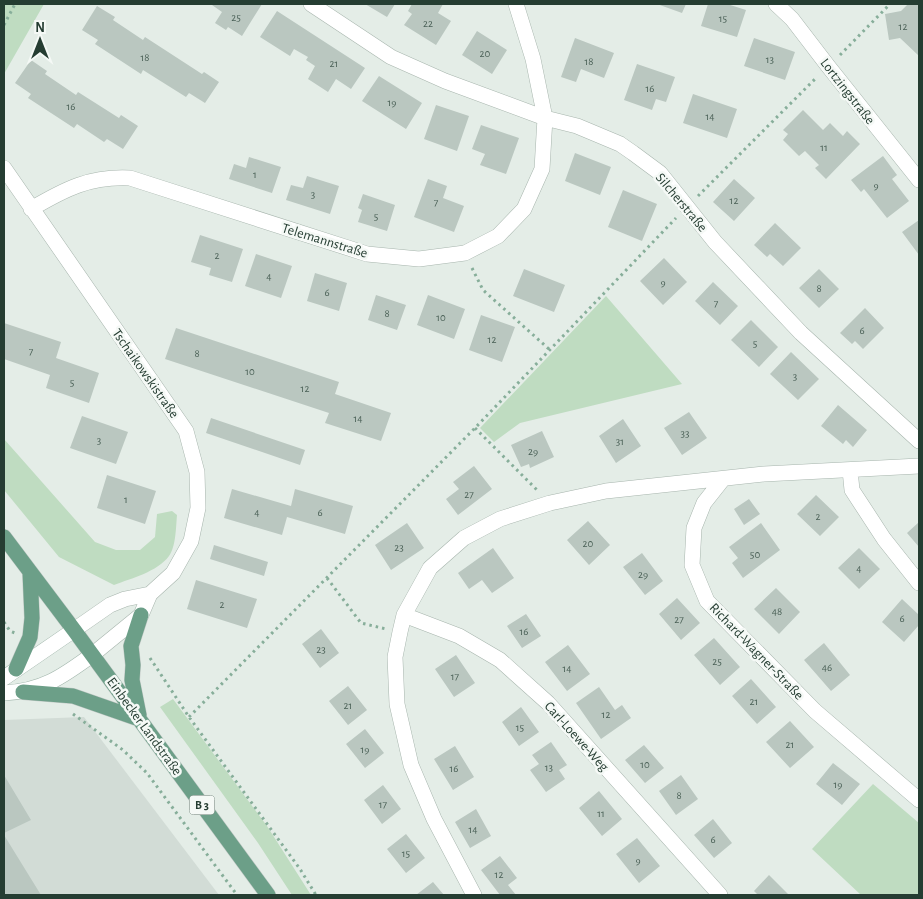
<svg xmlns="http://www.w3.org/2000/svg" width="923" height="899" font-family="'Alegreya Sans',sans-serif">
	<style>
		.built { fill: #d2dcd6 }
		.green { fill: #bfdcc1 }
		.building { fill: #bac7c0 }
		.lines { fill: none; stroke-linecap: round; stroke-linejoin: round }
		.minor-casing { stroke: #a7b5ad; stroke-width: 16 }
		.secondary-casing { stroke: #a3b7ad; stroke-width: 16 }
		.primary-casing { stroke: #c2c9c6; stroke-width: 16 }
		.path { stroke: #87ae9a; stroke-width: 3; stroke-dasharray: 2.5 4; stroke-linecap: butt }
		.minor { stroke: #fff; stroke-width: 15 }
		.secondary { stroke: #fff; stroke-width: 15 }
		.primary { stroke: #6c9f88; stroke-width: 15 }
		.labels { text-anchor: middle; stroke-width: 5; stroke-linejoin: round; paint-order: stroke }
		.number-label { font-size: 11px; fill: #4a6056 }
		.shield { fill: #f5f9f6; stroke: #63756d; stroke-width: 1 }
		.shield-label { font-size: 12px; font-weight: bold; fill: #253d32 }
		.street-label { font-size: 14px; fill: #253d32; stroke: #f5f9f6 }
	</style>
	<rect width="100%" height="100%" fill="#e4ede7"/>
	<path class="built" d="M84,717L219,895H4V720Z"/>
	<path class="green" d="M4,4H44L4,74Z
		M606,296L682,384L520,423L494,442L480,428Z
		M4,439L95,542L116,550H140L155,537L157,514L172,511L177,515C176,526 176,547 169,556C157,572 132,578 114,585L59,557L4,490Z
		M173,699L267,826L311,895H292L258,843L160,707Z
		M873,784L919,823V895H861L812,849Z"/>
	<path class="building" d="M213,4H262L242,36L228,27L226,30L215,23L222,12L212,5Z
		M365,4H395L387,17Z
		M412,4H443L438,13L451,21L436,45L404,25L412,14L408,11Z
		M657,4H686L682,13Z
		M708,4H727L746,10L737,37L701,26Z
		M908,4H917L919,6V56L900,38L889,40L885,14L901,11Z
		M97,6L115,17L113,20L143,40L145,37L202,74L204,72L219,82L205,103L189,93L186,97L143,70L141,74L95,44L98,40L82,30Z
		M277,11L365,68L351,89L336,79L328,92L308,79L315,66L306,60L308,57L294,49L290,56L260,37Z
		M477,31L507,50L492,74L462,55Z
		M575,38L614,53L604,78L581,69L576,82L561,77Z
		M754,38L795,52L785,80L744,66Z
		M31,60L47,71L45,74L76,95L78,92L119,118L121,115L138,126L123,149L107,139L104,142L77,124L74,128L28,98L31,94L15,83Z
		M637,64L675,77L666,102L656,99L652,110L624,100Z
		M379,76L422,103L406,129L362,101Z
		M693,94L737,109L727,138L683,123Z
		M436,105L469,116L457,151L424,139Z
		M803,110L823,130L830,123L843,136L847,131L860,144L826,179L815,168L819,165L805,151L799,156L783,140L788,134L783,130Z
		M481,125L519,138L506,174L480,165L485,154L472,149Z
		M575,153L611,167L600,195L565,181Z
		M883,156L897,175L892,179L909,201L887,218L864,189L861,192L851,180Z
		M249,157L281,167L272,193L229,179L234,164L246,168Z
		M307,176L339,186L330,214L286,200L291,185L303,188Z
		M428,179L447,186L443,198L464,206L454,232L414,217Z
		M734,179L755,198L734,221L713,202Z
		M623,190L657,204L642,241L608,227Z
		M363,194L395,205L387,231L358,222L362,210L358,208Z
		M919,220V255L902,232Z
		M775,223L801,248L783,266L770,254L767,257L754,245Z
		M200,235L243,249L232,282L209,275L211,268L191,262Z
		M256,254L292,266L281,298L245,286Z
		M664,258L687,282L663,305L640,281Z
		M524,269L565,285L554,312L513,296Z
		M819,269L839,289L819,308L799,288Z
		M315,273L347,283L339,311L307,301Z
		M713,282L738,306L720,325L695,301Z
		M376,295L406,305L397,330L368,320Z
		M428,295L465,309L454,339L417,325Z
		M865,308L884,328L863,349L855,341L852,344L840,333Z
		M481,315L515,327L502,362L469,350Z
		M751,320L778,347L759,367L731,340Z
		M4,323L61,342L56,358L99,373L89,403L46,388L50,375L4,359Z
		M176,328L339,382L335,394L391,413L381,441L325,423L329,413L165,359Z
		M791,352L819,379L798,400L770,374Z
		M838,405L867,430L853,447L846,440L843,444L821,426Z
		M689,412L707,438L682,455L664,428Z
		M82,416L128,432L116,464L70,448Z
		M211,418L305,450L300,465L206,433Z
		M623,419L641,446L616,463L599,436Z
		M542,431L554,457L530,468L529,464L521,467L511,445Z
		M474,466L492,489L458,515L446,499L459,489L453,482Z
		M107,475L156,491L145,524L97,508Z
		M232,489L291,506L295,489L353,506L345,534L287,517L282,535L224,518Z
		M816,495L839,517L820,536L797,514Z
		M749,499L760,514L744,525L734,509Z
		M588,521L610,545L589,565L567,540Z
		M919,522V547L907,533Z
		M407,523L424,548L391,570L375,545Z
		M761,523L780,550L743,578L732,563L738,558L729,547Z
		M214,545L268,562L264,576L210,559Z
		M493,548L514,578L492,593L482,580L469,589L458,573Z
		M859,548L880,569L859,589L838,568Z
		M642,553L663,581L645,595L623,567Z
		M196,580L257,599L247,628L187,609Z
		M776,588L800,612L779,634L754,609Z
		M677,598L700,623L681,640L659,614Z
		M902,599L919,615V625L904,642L882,622Z
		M526,614L541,636L522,648L507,626Z
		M321,629L339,653L320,668L302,644Z
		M714,638L740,667L720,685L694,655Z
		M824,643L850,675L831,691L804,660Z
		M568,645L590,674L567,691L545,662Z
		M456,655L475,683L454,697L435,669Z
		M751,679L776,707L757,724L732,696Z
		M348,686L367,710L348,725L329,701Z
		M599,687L615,710L622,705L631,718L601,739L576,703Z
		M521,707L539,732L519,746L502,722Z
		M790,721L814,747L790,768L766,742Z
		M365,729L384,753L365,768L346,744Z
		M551,742L567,765L559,770L565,779L546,792L530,770L539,764L532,755Z
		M644,745L664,768L645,783L625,760Z
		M455,746L474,777L453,790L434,759Z
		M833,763L860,784L842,805L816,784Z
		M4,775L31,820L4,833Z
		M681,775L698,799L676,815L659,791Z
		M383,785L401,809L382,824L364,800Z
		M599,791L622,819L602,836L579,808Z
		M476,809L491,836L470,848L455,822Z
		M713,819L732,843L714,858L694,835Z
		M406,834L425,858L406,873L387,849Z
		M4,835L41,895H4Z
		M637,838L660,866L639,883L616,854Z
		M500,856L517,878L508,885L516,895H500L481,870Z
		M769,875L789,895H758L754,891Z
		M433,882L444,895H416Z"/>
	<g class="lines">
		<g class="minor-casing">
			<path id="minor" d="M311,4L391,57L445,81L545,118L577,126L620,144L633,153L660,173L715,242L801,333L919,441
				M776,4L792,19L828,66L919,180
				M4,168L186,431L197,472L198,508L191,541L173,573L150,594L141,615L92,655
				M31,209C65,189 90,176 130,178L367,254L419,259L465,253L498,236L524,209L542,169L545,118L533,59L516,4
				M850,470L852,490L884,539L919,583
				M723,479L704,503L694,528L692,565L707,601L815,711L919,800
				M404,615L459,636L500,660L548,703L720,895
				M74,630L110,605L125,599L150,594
				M474,895L434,819L411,765L397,704L395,657L400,632L404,615L430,568L464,538L500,519L550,503L606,491L764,474L919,466"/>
		</g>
		<g class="secondary-casing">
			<path id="secondary" d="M4,678L74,630
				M4,693C42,691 62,677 92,655"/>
		</g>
		<g class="primary-casing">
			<path id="primary" d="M4,537L74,630L268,895
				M16,669L30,637L32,618L30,572
				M23,692L73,696L139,719
				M139,715L132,680L133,665L131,646L141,615"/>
		</g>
		<path class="path" d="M4,25L15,4
			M840,55L890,4
			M698,196L817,77
			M472,268L483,290L550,350
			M475,428L538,491
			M327,578L361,623L386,629
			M4,622L10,631L15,633
			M150,658L189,717L300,869L316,895
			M73,714L123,750L147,773L237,895
			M189,717L475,428L676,218"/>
		<use href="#minor" class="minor"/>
		<use href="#secondary" class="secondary"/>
		<use href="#primary" class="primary"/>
	</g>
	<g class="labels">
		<g class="number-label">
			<text x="236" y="21">25</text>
			<text x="723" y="22">15</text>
			<text x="428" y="27">22</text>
			<text x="903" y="30">12</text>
			<text x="485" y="57">20</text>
			<text x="145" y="61">18</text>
			<text x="770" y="63">13</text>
			<text x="589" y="65">18</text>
			<text x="334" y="67">21</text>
			<text x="650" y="92">16</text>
			<text x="392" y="106">19</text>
			<text x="71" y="110">16</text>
			<text x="710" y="120">14</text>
			<text x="824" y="151">11</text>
			<text x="255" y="178">1</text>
			<text x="876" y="189">9</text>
			<text x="313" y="198">3</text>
			<text x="734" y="204">12</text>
			<text x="436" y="206">7</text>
			<text x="376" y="220">5</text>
			<text x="217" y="259">2</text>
			<text x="269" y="280">4</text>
			<text x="663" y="286">9</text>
			<text x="819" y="292">8</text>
			<text x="327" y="296">6</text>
			<text x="716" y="307">7</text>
			<text x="387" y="317">8</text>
			<text x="441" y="321">10</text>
			<text x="862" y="334">6</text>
			<text x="492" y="343">12</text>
			<text x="755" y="347">5</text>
			<text x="31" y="355">7</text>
			<text x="197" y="357">8</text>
			<text x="250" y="375">10</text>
			<text x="795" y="380">3</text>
			<text x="72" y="386">5</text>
			<text x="305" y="392">12</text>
			<text x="358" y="422">14</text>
			<text x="685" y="437">33</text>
			<text x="99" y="444">3</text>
			<text x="620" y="445">31</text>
			<text x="533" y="455">29</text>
			<text x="469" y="498">27</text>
			<text x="126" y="503">1</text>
			<text x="257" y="516">4</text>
			<text x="320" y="516">6</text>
			<text x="818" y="520">2</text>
			<text x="588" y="547">20</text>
			<text x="399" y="551">23</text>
			<text x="755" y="558">50</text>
			<text x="859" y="572">4</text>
			<text x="643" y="578">29</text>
			<text x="222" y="608">2</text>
			<text x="777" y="615">48</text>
			<text x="902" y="622">6</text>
			<text x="679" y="623">27</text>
			<text x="524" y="635">16</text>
			<text x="321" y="653">23</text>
			<text x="717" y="665">25</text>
			<text x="827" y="671">46</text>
			<text x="567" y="672">14</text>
			<text x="455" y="680">17</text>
			<text x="754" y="705">21</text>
			<text x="348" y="709">21</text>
			<text x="606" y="718">12</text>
			<text x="520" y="731">15</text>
			<text x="790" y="748">21</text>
			<text x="365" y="753">19</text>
			<text x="645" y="768">10</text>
			<text x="549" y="771">13</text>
			<text x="454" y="772">16</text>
			<text x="838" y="788">19</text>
			<text x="679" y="799">8</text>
			<text x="383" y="808">17</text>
			<text x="601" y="817">11</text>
			<text x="473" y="833">14</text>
			<text x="713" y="843">6</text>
			<text x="406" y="857">15</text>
			<text x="638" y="864">9</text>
			<text x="499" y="878">12</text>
		</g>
		<rect class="shield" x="189.5" y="795.5" width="25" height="19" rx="4"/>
		<g class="shield-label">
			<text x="202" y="809">B 3</text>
		</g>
		<g class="street-label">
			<text transform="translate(848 91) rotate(52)" y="5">Lortzingstraße</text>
			<text transform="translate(682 202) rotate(50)" y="5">Silcherstraße</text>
			<text transform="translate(325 240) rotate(17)" y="5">Telemannstraße</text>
			<text transform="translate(146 373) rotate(55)" y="5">Tschaikowskistraße</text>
			<text transform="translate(757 651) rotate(46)" y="5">Richard-Wagner-Straße</text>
			<text transform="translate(145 726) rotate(54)" y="5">Einbecker Landstraße</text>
			<text transform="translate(577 736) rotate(48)" y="5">Carl-Loewe-Weg</text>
		</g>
	</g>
	<rect width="923" height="899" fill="none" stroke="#253d32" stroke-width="10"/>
	<g transform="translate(40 40)" stroke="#f5f9f6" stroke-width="4" paint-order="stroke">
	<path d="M0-4L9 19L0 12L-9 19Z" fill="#253d32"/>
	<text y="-8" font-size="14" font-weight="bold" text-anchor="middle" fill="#253d32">N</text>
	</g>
</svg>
